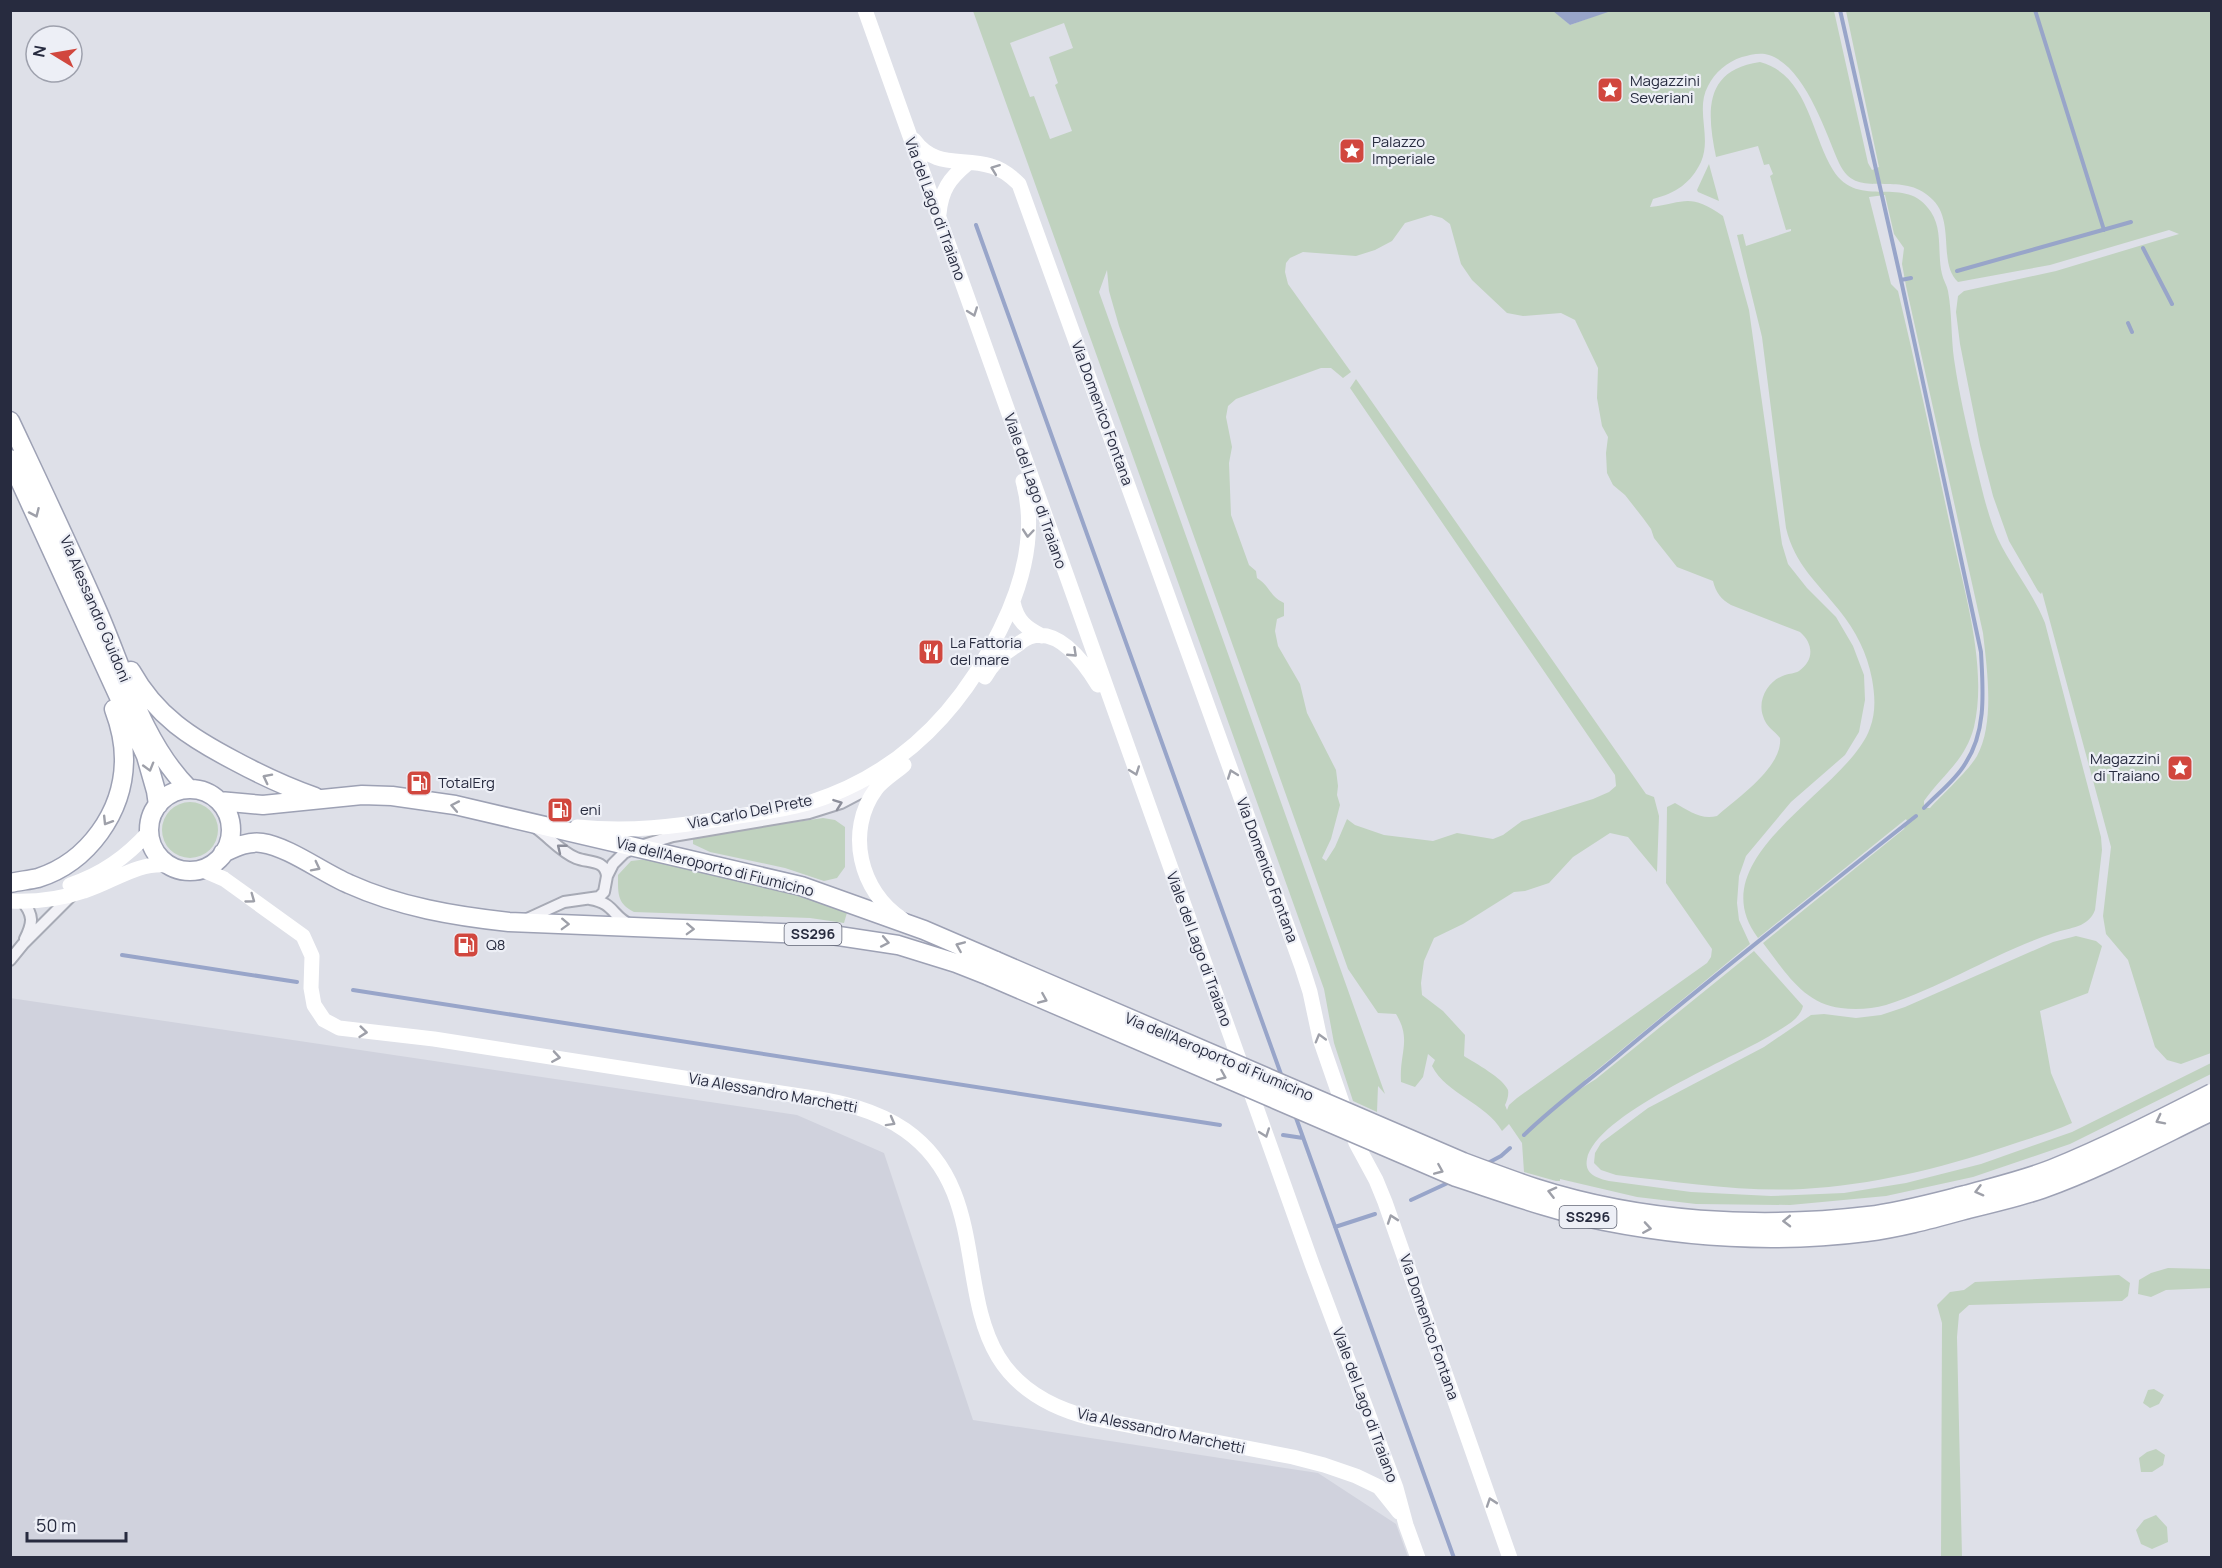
<svg xmlns="http://www.w3.org/2000/svg" width="2222" height="1568" font-family="Manrope,sans-serif">
	<style>
		.built { fill: #d0d2dd }
		.green { fill: #c0d2bf; fill-rule: evenodd }
		.water { fill: #98a5c9 }
		.lines { fill: none; stroke-linecap: round; stroke-linejoin: round }
		.stream { stroke: #98a5c9; stroke-width: 4 }
		.street-casing { stroke: #a7aab5; stroke-width: 14 }
		.primary-casing { stroke: #9da1b4; stroke-width: 21 }
		.street { stroke: #f1f1f6; stroke-width: 10 }
		.secondary { stroke: #fff; stroke-width: 15 }
		.primary { stroke: #fff; stroke-width: 18 }
		.primary-bridge-casing { stroke: #9da1b4; stroke-width: 21; stroke-linecap: butt }
		.primary-bridge { stroke: #fff; stroke-width: 18 }
		.oneway { stroke: #9ea0a9 }
		.oneway2 { stroke: #8c8e9a }
		.labels { text-anchor: middle; stroke-width: 4.5; stroke-linejoin: round; paint-order: stroke }
		.shield { fill: #edeff6; stroke: #626676; stroke-width: 1.5 }
		.shield-label { font-size: 14px; font-weight: bold; fill: #272b3f }
		.poi-label { font-size: 15px; fill: #272b3f; stroke: #edeff6; text-anchor: start }
		.street-label { font-size: 15px; fill: #272b3f; stroke: #edeff6 }
	</style>
	<rect width="100%" height="100%" fill="#dee0e8"/>
	<path class="built" d="M10,998L797,1115L884,1153L973,1420L1318,1473L1396,1524L1408,1557H11Z"/>
	<path class="green" d="M1553,10L1570,25L1611,10L1834,11L1868,163L1872,170L1879,167L1846,11H2211V1053L2181,1064L2167,1060L2155,1047L2128,960L2106,934L2103,916L2111,847L2042,592L2041,594L2038,591L2009,541L1993,496L1980,445L1960,344L1956,312L1958,296L1964,291L2056,271L2179,234L2169,230L2050,265L1958,282C1938,264 1955,222 1933,200C1906,171 1867,195 1847,175C1844,172 1841,167 1839,163C1825,131 1805,67 1769,55C1760,52 1750,55 1742,57C1727,62 1715,72 1708,86C1695,110 1712,137 1701,162C1691,183 1676,193 1653,199L1650,207C1685,203 1689,192 1723,216L1749,310L1782,544L1788,564L1807,588L1836,617L1853,646L1864,675L1865,700L1859,732L1845,755L1791,802L1746,856L1739,876L1737,903L1739,920L1750,944L1586,1079L1577,1091L1596,1079L1754,951L1803,1006C1800,1021 1778,1030 1766,1038C1726,1061 1596,1115 1587,1159C1584,1174 1597,1178 1609,1181L1691,1192L1771,1196L1844,1193L1906,1183L1981,1164L2072,1132L2211,1063V1074L2070,1144L1973,1177L1886,1196L1790,1205L1696,1204L1637,1197L1560,1179V1181H1556L1524,1172L1522,1143L1509,1124L1502,1131C1486,1103 1446,1094 1432,1066L1435,1060L1428,1054L1423,1077L1415,1087L1401,1082C1399,1053 1412,1040 1396,1014L1378,1013L1348,969L1119,326L1109,291L1107,270L1099,292L1385,1094L1378,1086L1377,1112L1353,1101L1334,1043L1324,989L973,11ZM1064,23L1073,48L1049,57L1058,83L1055,85L1072,131L1050,139L1034,96L1030,97L1010,43ZM1431,215L1442,218L1450,224L1461,264L1472,280L1507,313L1523,316L1561,313L1575,320L1598,368L1597,398L1602,426L1608,437L1606,453L1607,473L1613,485L1625,495L1643,518L1651,529L1654,538L1677,567L1713,581C1716,593 1721,599 1731,605L1800,632C1813,643 1815,660 1799,671C1794,674 1790,673 1785,675C1769,680 1757,699 1763,716C1766,727 1774,730 1780,738C1783,767 1737,798 1717,816C1701,820 1689,811 1675,803L1667,807L1666,883L1712,949L1711,957L1707,963L1517,1098L1509,1105L1507,1110L1505,1105C1507,1101 1509,1095 1508,1090C1503,1078 1475,1063 1464,1056L1465,1035L1443,1011L1422,995L1421,983L1424,961L1434,938L1463,924L1514,892L1525,891L1549,883L1573,857L1610,833L1628,837L1657,872L1659,816L1654,797L1646,794L1356,379L1350,388L1615,775L1616,786L1609,792L1593,799L1522,821L1503,835L1493,839L1457,833L1433,841L1384,835L1355,825L1347,819L1335,847L1326,861L1322,858L1331,839L1340,805L1337,795L1338,786L1336,770L1307,713L1300,684L1278,646L1275,631L1277,619L1284,616V603C1269,596 1271,587 1257,578L1256,571L1249,565L1231,515L1229,463L1232,447L1226,417L1228,406L1236,399L1321,368H1331L1343,378L1351,372L1288,284L1285,272L1286,263L1290,258L1303,252L1356,256L1375,250L1392,241L1405,223Z
		M1760,62C1808,75 1811,134 1833,170C1859,212 1906,172 1931,212C1943,230 1937,254 1942,274C1943,280 1947,285 1948,291C1952,313 1951,336 1954,359C1959,393 1967,428 1975,461C1981,485 1988,517 1998,539C2012,568 2033,593 2045,623L2101,837L2102,850L2095,910C2088,928 2071,927 2054,933C1996,952 1945,986 1886,1005C1872,1009 1855,1010 1841,1008C1803,1004 1784,970 1763,943L1904,829L1907,821L1906,819L1758,938C1696,856 1849,790 1870,728C1876,712 1875,696 1872,679C1867,653 1856,631 1839,610C1816,581 1795,565 1786,528L1762,337L1737,235L1743,234L1746,246L1791,231V229L1786,230L1770,176L1773,174L1769,164L1764,165L1758,146L1716,157C1707,113 1703,70 1760,62ZM1885,195L1894,234L1904,248L1902,264L1906,286L1983,633C1987,669 1995,723 1977,756C1969,770 1942,795 1930,808H1927L1924,806V801C1943,774 1965,761 1974,727C1988,666 1964,591 1951,530C1934,450 1917,371 1898,291L1891,284L1869,197Z
		M1709,164L1719,201L1698,192L1697,190Z
		M162 830a28 28 0 1 1 56 0a28 28 0 1 1-56 0Z
		M823,818L835,820L845,827V867L837,878L824,881L785,868L710,852L693,844V837Z
		M648,859L752,883L848,909L844,923L810,918L634,912C617,903 618,894 618,875L631,861Z
		M2076,936L2096,941L2102,946L2088,993L2040,1011L2051,1073L2072,1123C2050,1133 2027,1139 2004,1147C1938,1169 1872,1185 1803,1189C1741,1192 1677,1182 1616,1175L1601,1170L1594,1163L1595,1153L1601,1143L1648,1108L1764,1047L1811,1015L1824,1014L1856,1018L1881,1015L1905,1007L2053,942Z
		M2168,1268L2211,1269V1288L2166,1290L2151,1297L2138,1294L2139,1280L2151,1273Z
		M2119,1275L2130,1283L2128,1296L2122,1301L1969,1305L1959,1314L1957,1337L1962,1557H1941L1942,1323L1937,1305L1950,1292L1964,1290L1975,1282Z
		M2154,1389L2164,1395L2159,1404L2150,1408L2143,1403L2148,1390Z
		M2156,1449L2165,1455L2163,1465L2152,1472H2141L2139,1458L2147,1452Z
		M2156,1515L2167,1527L2168,1542L2152,1549L2141,1544L2136,1530L2144,1520Z"/>
	<path class="water" d="M1553,11H1611L1570,25Z"/>
	<g class="lines">
		<path class="stream" d="M1840,10L1901,280L1981,652C1983,690 1987,731 1965,764C1955,781 1937,794 1924,808
			M2035,10L2104,230
			M976,225L1282,1077
			M2143,248L2172,304
			M1957,271L2131,222
			M1901,280L1911,278
			M2128,323L2132,332
			M122,955L297,982
			M353,990L1220,1125
			M1295,1115L1454,1558
			M1283,1135L1303,1138
			M1524,1135C1554,1106 1587,1082 1618,1056C1716,974 1816,895 1916,816
			M1486,1164L1501,1156L1510,1148
			M1411,1200L1452,1181
			M1335,1227L1375,1214"/>
		<g class="street-casing">
			<path id="street" d="M536,828C549,837 561,852 576,858C588,863 605,859 607,876
				M590,899C615,903 612,917 631,925
				M22,901C34,915 33,923 25,939
				M527,919L564,902L599,897L604,892L607,876L613,864L624,853L637,847L673,836L809,813L841,803L879,783
				M10,960L23,944L72,895"/>
		</g>
		<g class="primary-casing">
			<path id="primary" d="M10,421C40,485 70,548 98,612C124,672 142,742 189,789
				M10,459L146,756L156,791L158,805
				M131,671C156,716 191,738 235,761C261,775 287,787 315,797
				M149 830a41 41 0 1 1 82 0a41 41 0 1 1-82 0Z
				M219,801L263,805L362,795L392,796L455,805L801,886L924,930L996,961
				M223,853C236,847 248,841 262,843C289,847 323,873 349,884C400,907 454,916 509,922L832,935L898,945L956,963L989,976
				M10,883C19,881 29,880 38,878C88,862 124,812 124,759C124,741 120,725 114,709"/>
		</g>
		<use href="#street" class="street"/>
		<path class="secondary" d="M865,10L1312,1264L1396,1488L1406,1525L1418,1558
			M914,140C935,169 962,157 991,166C1002,169 1011,176 1019,184L1302,967L1310,992L1320,1039L1356,1143L1376,1180L1385,1202L1510,1558
			M939,214C941,190 950,178 967,164
			M1013,602C1017,621 1026,628 1042,636
			M985,677C992,664 1001,655 1014,647C1019,644 1024,639 1030,637C1059,627 1085,664 1098,685
			M577,827C629,832 675,827 726,818C754,813 784,811 811,802C899,774 960,712 1000,630C1023,584 1037,532 1023,481
			M201,869L224,879L303,936L312,956L311,988L314,1005L324,1020L339,1028L434,1039L807,1097C841,1102 876,1110 905,1130C1019,1210 916,1374 1091,1418L1293,1457L1324,1465L1356,1476L1379,1487L1399,1512
			M70,885C103,874 126,857 149,832
			M10,901C35,902 61,899 84,891C113,882 137,862 167,865
			M902,919C860,892 845,831 876,789C884,779 895,773 904,765"/>
		<use href="#primary" class="primary"/>
		<g class="primary-bridge-casing">
			<path id="primary-bridge" d="M996,961L1463,1162C1487,1171 1511,1180 1535,1188C1641,1222 1758,1229 1868,1216C1901,1212 1933,1203 1965,1195C1994,1187 2024,1180 2052,1169C2106,1147 2159,1120 2212,1093
				M989,976L1456,1177C1505,1193 1554,1211 1604,1221C1690,1238 1780,1243 1866,1232C1900,1228 1935,1218 1968,1209C1993,1203 2018,1197 2042,1189C2101,1168 2156,1138 2212,1111"/>
		</g>
		<use href="#primary-bridge" class="primary-bridge"/>
	</g>
	<defs><path id="oneway-chevron" d="M-2-3.5L2.5 0L-2 3.5" fill="none" stroke-width="1.6" stroke-linecap="round" stroke-linejoin="round" transform="scale(1.5)"/></defs>
	<g class="oneway">
		<use href="#oneway-chevron" transform="translate(995 169) rotate(-159)"/>
		<use href="#oneway-chevron" transform="translate(973 312) rotate(70)"/>
		<use href="#oneway-chevron" transform="translate(35 513) rotate(66)"/>
		<use href="#oneway-chevron" transform="translate(1028 533) rotate(95)"/>
		<use href="#oneway-chevron" transform="translate(1073 653) rotate(43)"/>
		<use href="#oneway-chevron" transform="translate(149 767) rotate(74)"/>
		<use href="#oneway-chevron" transform="translate(1135 771) rotate(70)"/>
		<use href="#oneway-chevron" transform="translate(1232 774) rotate(-110)"/>
		<use href="#oneway-chevron" transform="translate(267 778) rotate(-153)"/>
		<use href="#oneway-chevron" transform="translate(455 806) rotate(-169)"/>
		<use href="#oneway-chevron" transform="translate(107 821) rotate(122)"/>
		<use href="#oneway-chevron" transform="translate(316 867) rotate(27)"/>
		<use href="#oneway-chevron" transform="translate(251 899) rotate(36)"/>
		<use href="#oneway-chevron" transform="translate(565 924) rotate(2)"/>
		<use href="#oneway-chevron" transform="translate(690 929) rotate(2)"/>
		<use href="#oneway-chevron" transform="translate(885 942) rotate(11)"/>
		<use href="#oneway-chevron" transform="translate(960 946) rotate(-157)"/>
		<use href="#oneway-chevron" transform="translate(1043 999) rotate(23)"/>
		<use href="#oneway-chevron" transform="translate(363 1032) rotate(6)"/>
		<use href="#oneway-chevron" transform="translate(1320 1038) rotate(-106)"/>
		<use href="#oneway-chevron" transform="translate(556 1057) rotate(9)"/>
		<use href="#oneway-chevron" transform="translate(1222 1076) rotate(23)"/>
		<use href="#oneway-chevron" transform="translate(2160 1120) rotate(153)"/>
		<use href="#oneway-chevron" transform="translate(891 1122) rotate(29)"/>
		<use href="#oneway-chevron" transform="translate(1265 1133) rotate(70)"/>
		<use href="#oneway-chevron" transform="translate(1439 1170) rotate(23)"/>
		<use href="#oneway-chevron" transform="translate(1979 1191) rotate(165)"/>
		<use href="#oneway-chevron" transform="translate(1552 1192) rotate(-166)"/>
		<use href="#oneway-chevron" transform="translate(1392 1219) rotate(-109)"/>
		<use href="#oneway-chevron" transform="translate(1787 1221) rotate(179)"/>
		<use href="#oneway-chevron" transform="translate(1647 1228) rotate(9)"/>
		<use href="#oneway-chevron" transform="translate(1491 1502) rotate(-109)"/>
	</g>
	<g class="oneway2">
		<use href="#oneway-chevron" transform="translate(838 804) rotate(-20)"/>
		<use href="#oneway-chevron" transform="translate(561 848) rotate(-141)"/>
	</g>
	<defs>
		<g id="sight-square" transform="scale(1.35)"><rect x="-9" y="-9" width="18" height="18" rx="4" fill="#d1473e" stroke="#edeff6"/><path d="M0-6L1.8-2.2L6-1.7L2.9 1.2L3.7 5.4L0 3.3L-3.7 5.4L-2.9 1.2L-6-1.7L-1.8-2.2Z" fill="#fff"/></g>
		<g id="restaurant-square" transform="scale(1.35)"><rect x="-9" y="-9" width="18" height="18" rx="4" fill="#d1473e" stroke="#edeff6"/><path d="M-5-6h1v4h1v-4h1v4h1v-4h1v5L-1.5 .5V6h-2V.5L-5-1ZM5-6V6H3V1.5H1.5Q1.5-4 5-6Z" fill="#fff"/></g>
		<g id="fuel-square" transform="scale(1.35)"><rect x="-9" y="-9" width="18" height="18" rx="4" fill="#d1473e" stroke="#edeff6"/><path d="M-5.5-6h7V0h2V4h1.3V-2.5L3-4.5l.8-.8L6-3V5H2.5V1h-1V6h-7ZM-4.2-4.7v3.2H.2V-4.7Z" fill="#fff"/></g>
	</defs>
	<g fill-rule="evenodd">
		<use href="#sight-square" x="1610" y="90"/>
		<use href="#sight-square" x="1352" y="151"/>
		<use href="#restaurant-square" x="931" y="652"/>
		<use href="#sight-square" x="2180" y="768"/>
		<use href="#fuel-square" x="419" y="783"/>
		<use href="#fuel-square" x="560" y="810"/>
		<use href="#fuel-square" x="466" y="945"/>
	</g>
	<g class="labels">
		<g class="shield">
			<rect x="784.5" y="923" width="57" height="22" rx="4.5"/>
			<rect x="1559.5" y="1206" width="57" height="22" rx="4.5"/>
		</g>
		<g class="shield-label">
			<text x="813" y="939">SS296</text>
			<text x="1588" y="1222">SS296</text>
		</g>
		<g class="poi-label">
			<text x="1630" y="86">Magazzini<tspan x="1630" dy="17">Severiani</tspan></text>
			<text x="1372" y="147">Palazzo<tspan x="1372" dy="17">Imperiale</tspan></text>
			<text x="950" y="648">La Fattoria<tspan x="950" dy="17">del mare</tspan></text>
			<text x="2160" y="764" text-anchor="end">Magazzini<tspan x="2160" dy="17">di Traiano</tspan></text>
			<text x="438" y="788">TotalErg</text>
			<text x="580" y="815">eni</text>
			<text x="486" y="950">Q8</text>
		</g>
		<g class="street-label">
			<text transform="translate(935 209) rotate(70)" y="5">Via del Lago di Traiano</text>
			<text transform="translate(1102 413) rotate(70)" y="5">Via Domenico Fontana</text>
			<text transform="translate(1035 491) rotate(71)" y="5">Viale del Lago di Traiano</text>
			<text transform="translate(95 609) rotate(67)" y="5">Via Alessandro Guidoni</text>
			<text transform="translate(750 812) rotate(-11)" y="5">Via Carlo Del Prete</text>
			<text transform="translate(715 867) rotate(14)" y="5">Via dell'Aeroporto di Fiumicino</text>
			<text transform="translate(1267 870) rotate(70)" y="5">Via Domenico Fontana</text>
			<text transform="translate(1199 949) rotate(70)" y="5">Viale del Lago di Traiano</text>
			<text transform="translate(1219 1057) rotate(23)" y="5">Via dell'Aeroporto di Fiumicino</text>
			<text transform="translate(773 1093) rotate(10)" y="5">Via Alessandro Marchetti</text>
			<text transform="translate(1429 1327) rotate(71)" y="5">Via Domenico Fontana</text>
			<text transform="translate(1365 1405) rotate(70)" y="5">Viale del Lago di Traiano</text>
			<text transform="translate(1161 1431) rotate(12)" y="5">Via Alessandro Marchetti</text>
		</g>
	</g>
	<rect width="2222" height="1568" fill="none" stroke="#272b3f" stroke-width="24"/>
	<g transform="translate(54 54) rotate(281)"><circle r="28" fill="#edeff6" stroke="#9ea1ad" stroke-width="1.5"/>
	<path d="M0-4.5L10 22L0 15L-10 22Z" fill="#d1473e"/>
	<text y="-9" font-size="16" font-weight="bold" text-anchor="middle" fill="#272b3f">N</text>
	</g>
	<path d="M27 1532v9h99v-9" fill="none" stroke="#272b3f" stroke-width="3"/>
	<text x="36" y="1532" font-size="18" fill="#272b3f" stroke="#edeff6" stroke-width="4.5" paint-order="stroke">50 m</text>
</svg>
